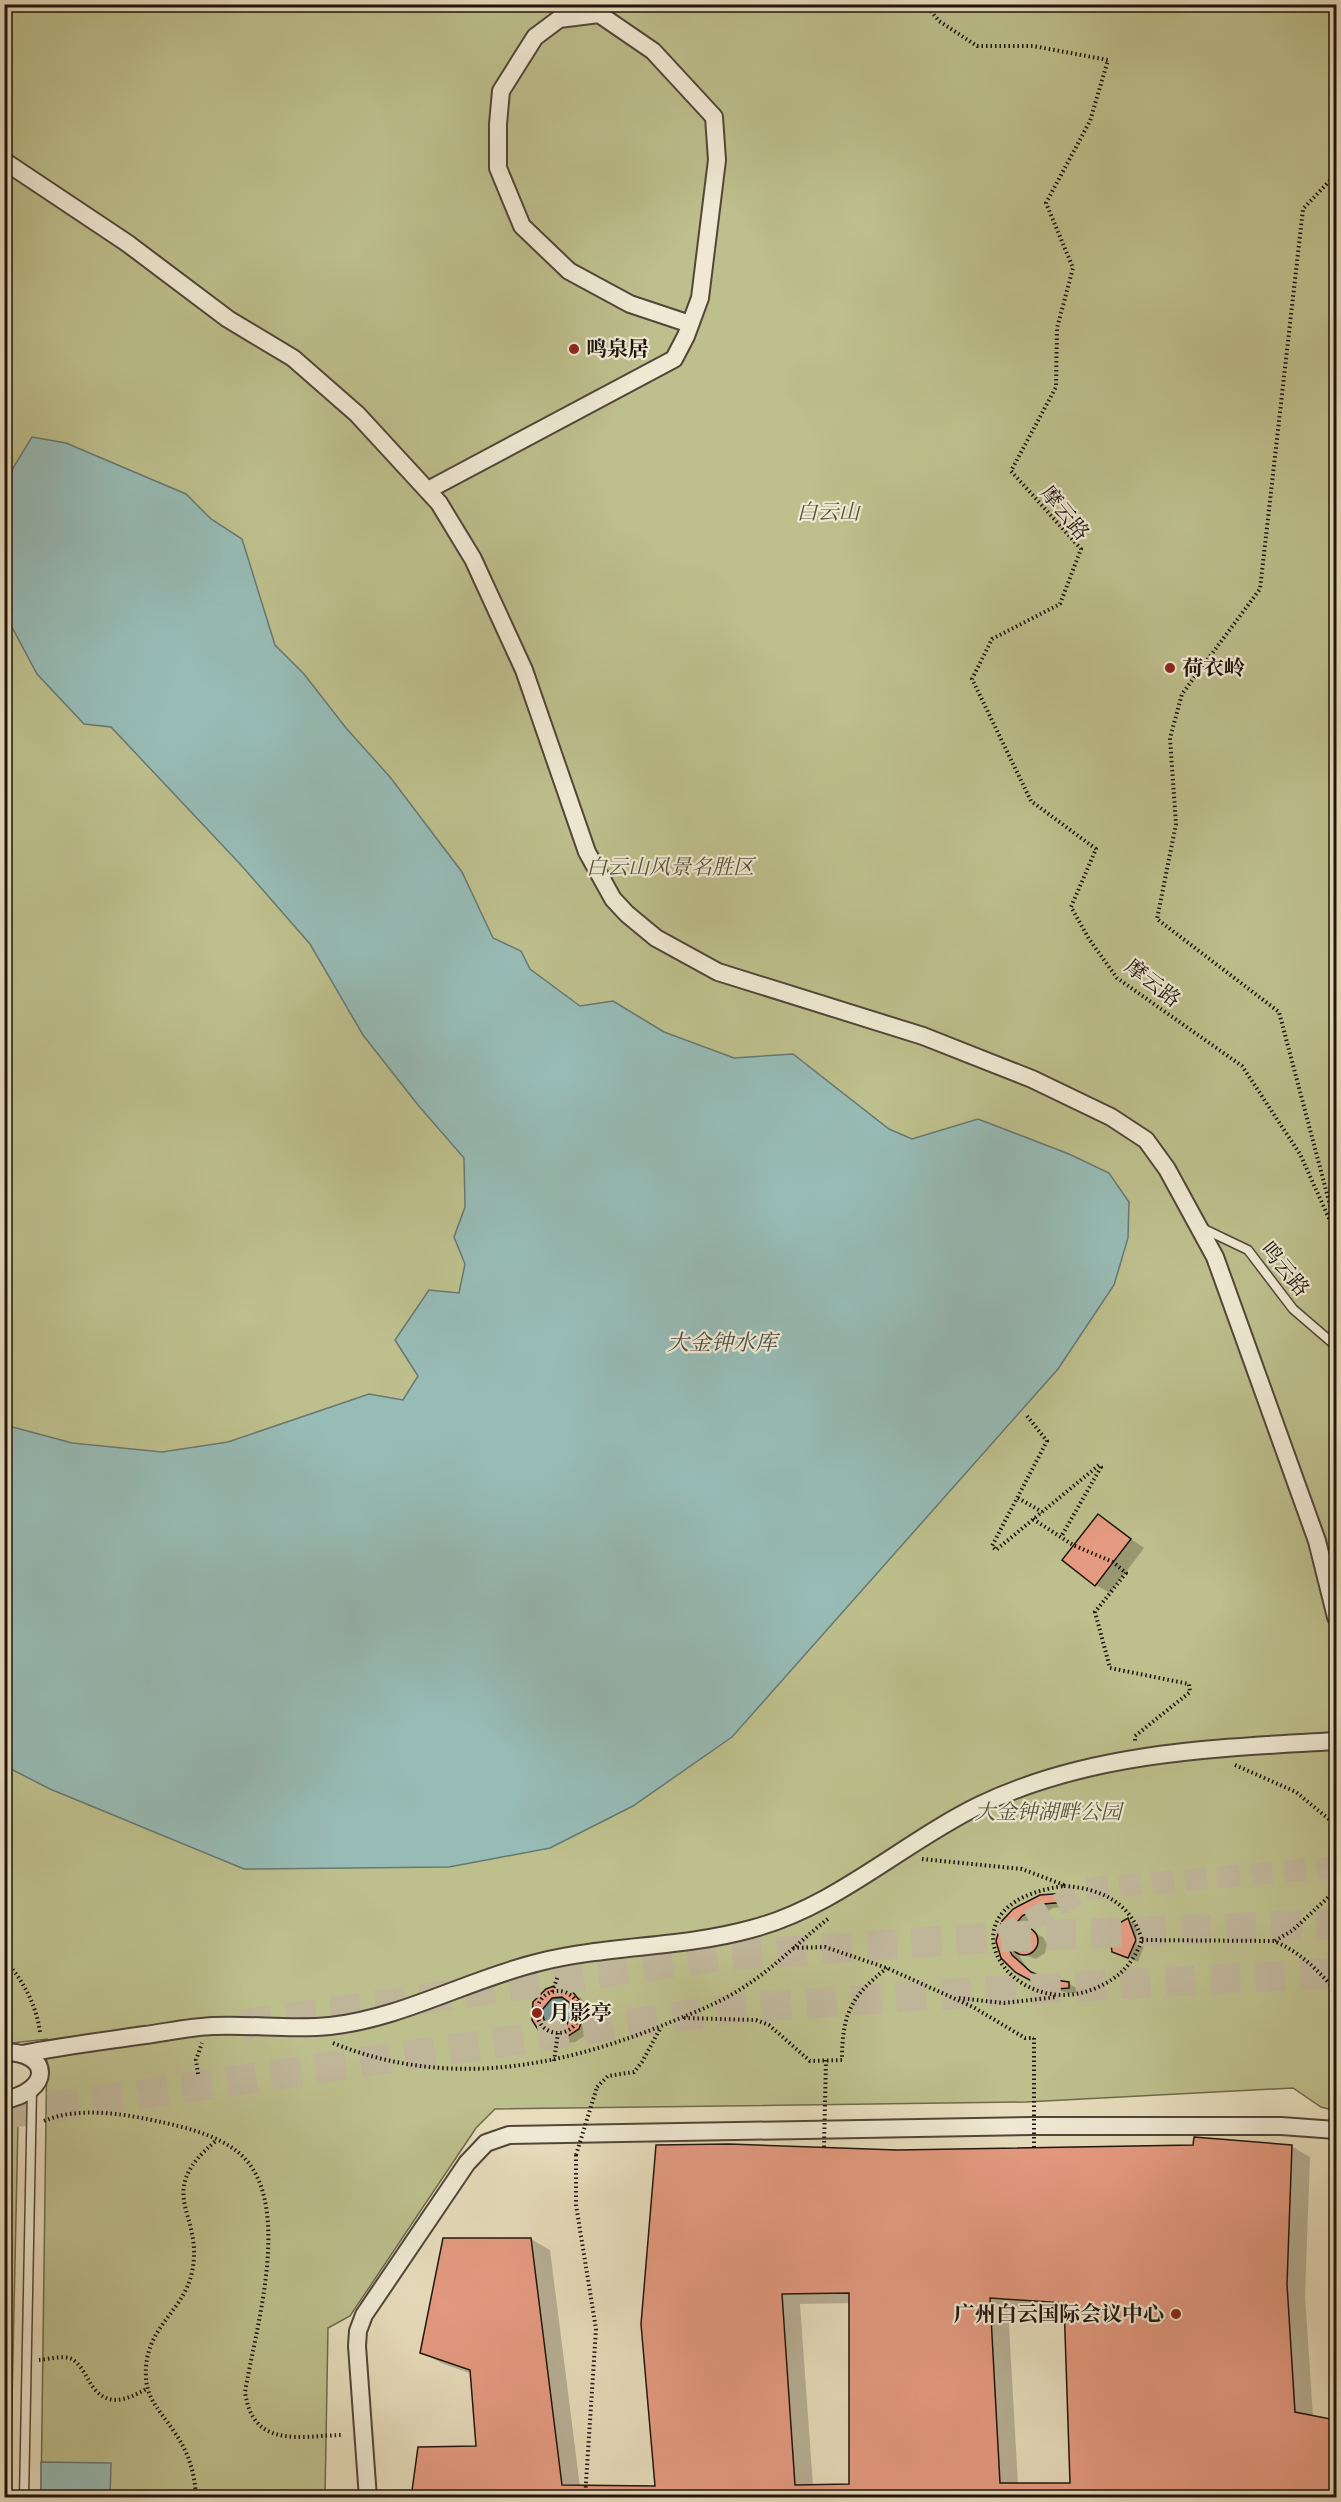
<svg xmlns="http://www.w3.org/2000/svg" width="1341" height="2502" font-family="'EB Garamond','Noto Serif SC',serif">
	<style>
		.green { fill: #bdbf8c; stroke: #6e6a4c; stroke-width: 1.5 }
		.water { fill: #97bbb5; stroke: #677872; stroke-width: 1.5 }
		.shadow { fill: #0003; fill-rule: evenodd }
		.building { fill: #e59b81; stroke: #1f140d; stroke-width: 1.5; fill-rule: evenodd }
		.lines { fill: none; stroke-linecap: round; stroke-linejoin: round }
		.secondary-tunnel { stroke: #bfb599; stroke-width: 22; stroke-dasharray: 22 11; stroke-linecap: butt }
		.highway-tunnel { stroke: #bfb599; stroke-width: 30; stroke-dasharray: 30 15; stroke-linecap: butt }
		.lane-casing { stroke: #514639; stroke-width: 11 }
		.street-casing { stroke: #514639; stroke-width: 20 }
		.path { stroke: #1f140d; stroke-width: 4; stroke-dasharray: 1.5 3; stroke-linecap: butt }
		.lane { stroke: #efe9d3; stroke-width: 8 }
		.street { stroke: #efe9d3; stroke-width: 16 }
		.path-bridge { stroke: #1f140d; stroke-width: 4; stroke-dasharray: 1.5 3; stroke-linecap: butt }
		.poi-dot { fill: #8f2418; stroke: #efe9d3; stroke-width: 2 }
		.labels { text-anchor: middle; stroke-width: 4.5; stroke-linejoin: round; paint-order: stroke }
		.poi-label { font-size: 21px; font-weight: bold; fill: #1f140d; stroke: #efe9d3; text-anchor: start }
		.park-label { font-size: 21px; font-style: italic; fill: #565039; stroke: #efe9d3 }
		.street-label { font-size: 21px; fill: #1f140d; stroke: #efe9d3 }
		.water-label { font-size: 22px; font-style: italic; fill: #494e48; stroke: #efe9d3 }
	</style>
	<rect width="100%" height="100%" fill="#e7ddbc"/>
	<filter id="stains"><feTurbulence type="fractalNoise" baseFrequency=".00333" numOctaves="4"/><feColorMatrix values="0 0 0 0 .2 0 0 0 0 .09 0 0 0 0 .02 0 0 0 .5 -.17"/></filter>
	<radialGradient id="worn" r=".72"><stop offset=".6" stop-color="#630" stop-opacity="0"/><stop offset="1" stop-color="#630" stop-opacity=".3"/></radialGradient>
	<path class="green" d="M4,5H1336V2111L1321,2107L1293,2088L1026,2102L495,2109L476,2128L350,2316L328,2328L325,2497H41L47,2039L4,2044Z
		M18,2123L10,2497L5,2498L4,2124Z"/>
	<path class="water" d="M32,437L66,443L186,494L211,519L242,539L275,645L304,674L346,728L390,777L462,872L493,938L521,951L530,969L580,1006L613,1001L664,1032L734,1058L793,1054L889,1129L912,1139L978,1119L1069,1154L1109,1173L1129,1202L1128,1238L1114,1285L1058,1369L732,1737L633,1806L550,1848L449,1867L244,1869L50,1789L5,1766V1425L72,1443L162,1452L228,1442L369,1394L403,1400L418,1376L395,1340L429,1290L459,1293L465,1264L454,1237L465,1207L464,1158L418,1105L363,1035L310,944L241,865L111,727L84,724L37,674L5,614V496L13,468Z
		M542 2013a15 15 0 1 1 30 0a15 15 0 1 1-30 0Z
		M41,2462L111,2463L110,2497H41Z"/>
	<path class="shadow" d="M1098,1516L1144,1548L1110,1593L1096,1585Z
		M1065,1895L1075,1900V1906L1053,1908L1031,1921L1025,1929L1043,1937L1047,1944L1045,1953L1036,1959L1016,1951L1029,1971L1047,1981L1068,1983L1078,1989V1993H1067L1031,1981L1003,1957V1921Z
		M1128,1920L1137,1925L1144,1946L1138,1962L1113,1951Z
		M555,1988L581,1998L591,2011L593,2019L588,2034L575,2042L567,2043L542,2032L533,2011L540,1995ZM571,2002L575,2013L567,2027L556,2030L551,2021L556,2006Z
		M1291,2146L1310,2157L1305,2296L1313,2417L1336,2422V2498H413L478,2448L472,2374L441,2363L422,2352L531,2239L550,2250L580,2487H656L643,2324L897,2151ZM851,2303V2486H813L800,2304ZM1008,2308L1065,2312L1072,2484H1018Z"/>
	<path class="building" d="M1098,1514L1131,1539L1095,1586L1062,1560Z
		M1066,1893V1902L1044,1904L1022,1916L1008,1934L1006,1942L1012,1955L1031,1972L1048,1979L1069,1982V1988L1057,1989L1039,1985L1015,1972L1001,1958L996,1941L1002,1921L1013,1909L1040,1895Z
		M1128,1918L1136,1940L1128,1958L1112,1952L1109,1929Z
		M1010 1941a14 14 0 1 1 28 0a14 14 0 1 1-28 0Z
		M554,1986L572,1991L583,2005L584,2013L579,2029L565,2038L556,2039L541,2034L532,2020L533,2002L546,1989ZM562,1997L570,2003L573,2012L566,2026L556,2029L544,2020L542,2010L552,1998Z
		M1194,2137L1292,2145L1287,2284L1295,2412L1336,2420V2498H411L418,2447L476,2446L470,2370L420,2353L443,2238H531L562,2485L655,2486L641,2324L656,2145L729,2144L897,2150L1193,2145ZM849,2293V2484L795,2485L782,2294ZM990,2298L1064,2303L1070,2483H1000Z"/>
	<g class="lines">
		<path class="secondary-tunnel" d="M1000,1937L1086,1889L1336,1867"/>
		<path class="highway-tunnel" d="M242,2025L722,1956L1000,1937L1336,1924
			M4,2114L730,2009L1008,1990L1336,1973"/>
		<g class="lane-casing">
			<path id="lane" d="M1202,1228L1248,1250L1293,1309L1336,1346
				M24,2498L32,2089"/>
		</g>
		<g class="street-casing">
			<path id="street" d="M4,161L127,243L228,319L293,358L357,414L439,503L473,559L524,670L587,852L613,899L627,914L656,938L718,972L923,1036L1032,1079L1111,1117L1146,1140L1167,1169L1215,1257L1317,1541L1336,1617
				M428,490L674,359L686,336L700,298L717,160L714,117L653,51L599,14L559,19L535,37L501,91L498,124V168L522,226L569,271L630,304L690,324
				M4,2052C52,2052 52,2091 4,2100
				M22,2054C63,2046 104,2041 145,2035C167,2032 190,2027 213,2026C252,2024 291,2030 330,2026C403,2018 469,1979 540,1962C609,1945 682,1948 751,1929C836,1907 902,1843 980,1805C1090,1752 1216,1748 1336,1741
				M368,2498L357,2346L358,2331L364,2315L467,2163L486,2143L509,2135L1032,2126H1281L1336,2130"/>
		</g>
		<path class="path" d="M925,4L939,21L977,46H1033L1108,60L1090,121L1046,203L1073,268L1057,328L1056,387L1011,471L1081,549L1060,604L992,639L972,679L1031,801L1096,849L1071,907L1089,939L1117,978L1242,1066L1300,1154L1336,1234
			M1336,1228L1279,1012L1157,919L1176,824L1170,738L1182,694L1260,589L1303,209L1336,174
			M1027,1416L1047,1441L992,1546L996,1550L1099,1465L1101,1467L1061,1537
			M1018,1498L1042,1512
			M1033,1519L1073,1545L1113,1562L1126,1573L1095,1612L1110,1668L1189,1684L1190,1692L1135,1736V1741
			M1235,1765L1296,1792L1336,1825
			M922,1859L1022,1869L1064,1885
			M1064,1886C1101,1888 1131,1903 1142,1940C1133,1964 1119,1978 1096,1988C1011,2025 931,1904 1064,1886Z
			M1142,1940L1274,1941C1300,1952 1318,1970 1336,1991
			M1275,1941L1293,1930L1336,1890
			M793,1948L825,1947L887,1968L973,2007L1025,2038H1034
			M4,1959C23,1980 37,2006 40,2033
			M537 2012a21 21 0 1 1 42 0a21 21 0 1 1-42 0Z
			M552,1992L558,1976
			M959,1998L1004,2003L1056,1997
			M684,2018L756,2020L769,2025L810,2061L842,2060C842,2014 851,1996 887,1968
			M333,2043C444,2088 553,2069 661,2026C690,2014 721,2003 747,1985C776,1966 801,1940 829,1918
			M554,2061L558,2033
			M198,2074L196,2060L202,2043
			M597,2087L608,2076L634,2072L642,2062L661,2027
			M44,2121C78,2106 126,2114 161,2122C189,2128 228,2138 247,2161C291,2213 255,2332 245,2392C253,2449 299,2436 343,2435
			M576,2155V2205L596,2329L585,2498
			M39,2360C49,2359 63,2355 72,2359C80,2364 85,2374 89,2381C105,2409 125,2401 148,2388
			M196,2498C195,2472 188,2451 173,2430C162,2413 147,2400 146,2378C143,2327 183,2314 192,2272C205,2213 151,2194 217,2140"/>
		<use href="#lane" class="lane"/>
		<use href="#street" class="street"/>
		<path class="path-bridge" d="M1034,2038V2148
			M824,2147L826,2060
			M576,2155L597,2087"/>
	</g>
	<g class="poi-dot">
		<circle cx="574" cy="349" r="6"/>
		<circle cx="1170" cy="668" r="6"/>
		<circle cx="537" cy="2013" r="6"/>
		<circle cx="1176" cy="2314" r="6"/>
	</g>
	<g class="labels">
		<g class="poi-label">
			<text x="586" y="356">鸣泉居</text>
			<text x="1182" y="675">荷衣岭</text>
			<text x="549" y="2020">月影亭</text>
			<text x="1164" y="2321" text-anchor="end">广州白云国际会议中心</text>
		</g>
		<g class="park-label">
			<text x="828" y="519">白云山</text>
			<text x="670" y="874">白云山风景名胜区</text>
			<text x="1048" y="1819">大金钟湖畔公园</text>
		</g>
		<g class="street-label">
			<text transform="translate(1065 513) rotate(51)" y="7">摩云路</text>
			<text transform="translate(1153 983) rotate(38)" y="7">摩云路</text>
			<text transform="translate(1285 1269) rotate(51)" y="7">鸣云路</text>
		</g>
		<g class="water-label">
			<text x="722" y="1350">大金钟水库</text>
		</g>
	</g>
	<rect width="1341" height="2502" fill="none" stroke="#e7ddbc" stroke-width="24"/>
	<rect x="6" y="6" width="1329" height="2490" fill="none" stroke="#1f140d" stroke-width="3"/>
	<rect x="12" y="12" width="1317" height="2478" fill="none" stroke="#1f140d" stroke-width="1.5"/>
	<rect width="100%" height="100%" filter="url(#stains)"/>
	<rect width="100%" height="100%" fill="url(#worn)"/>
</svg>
